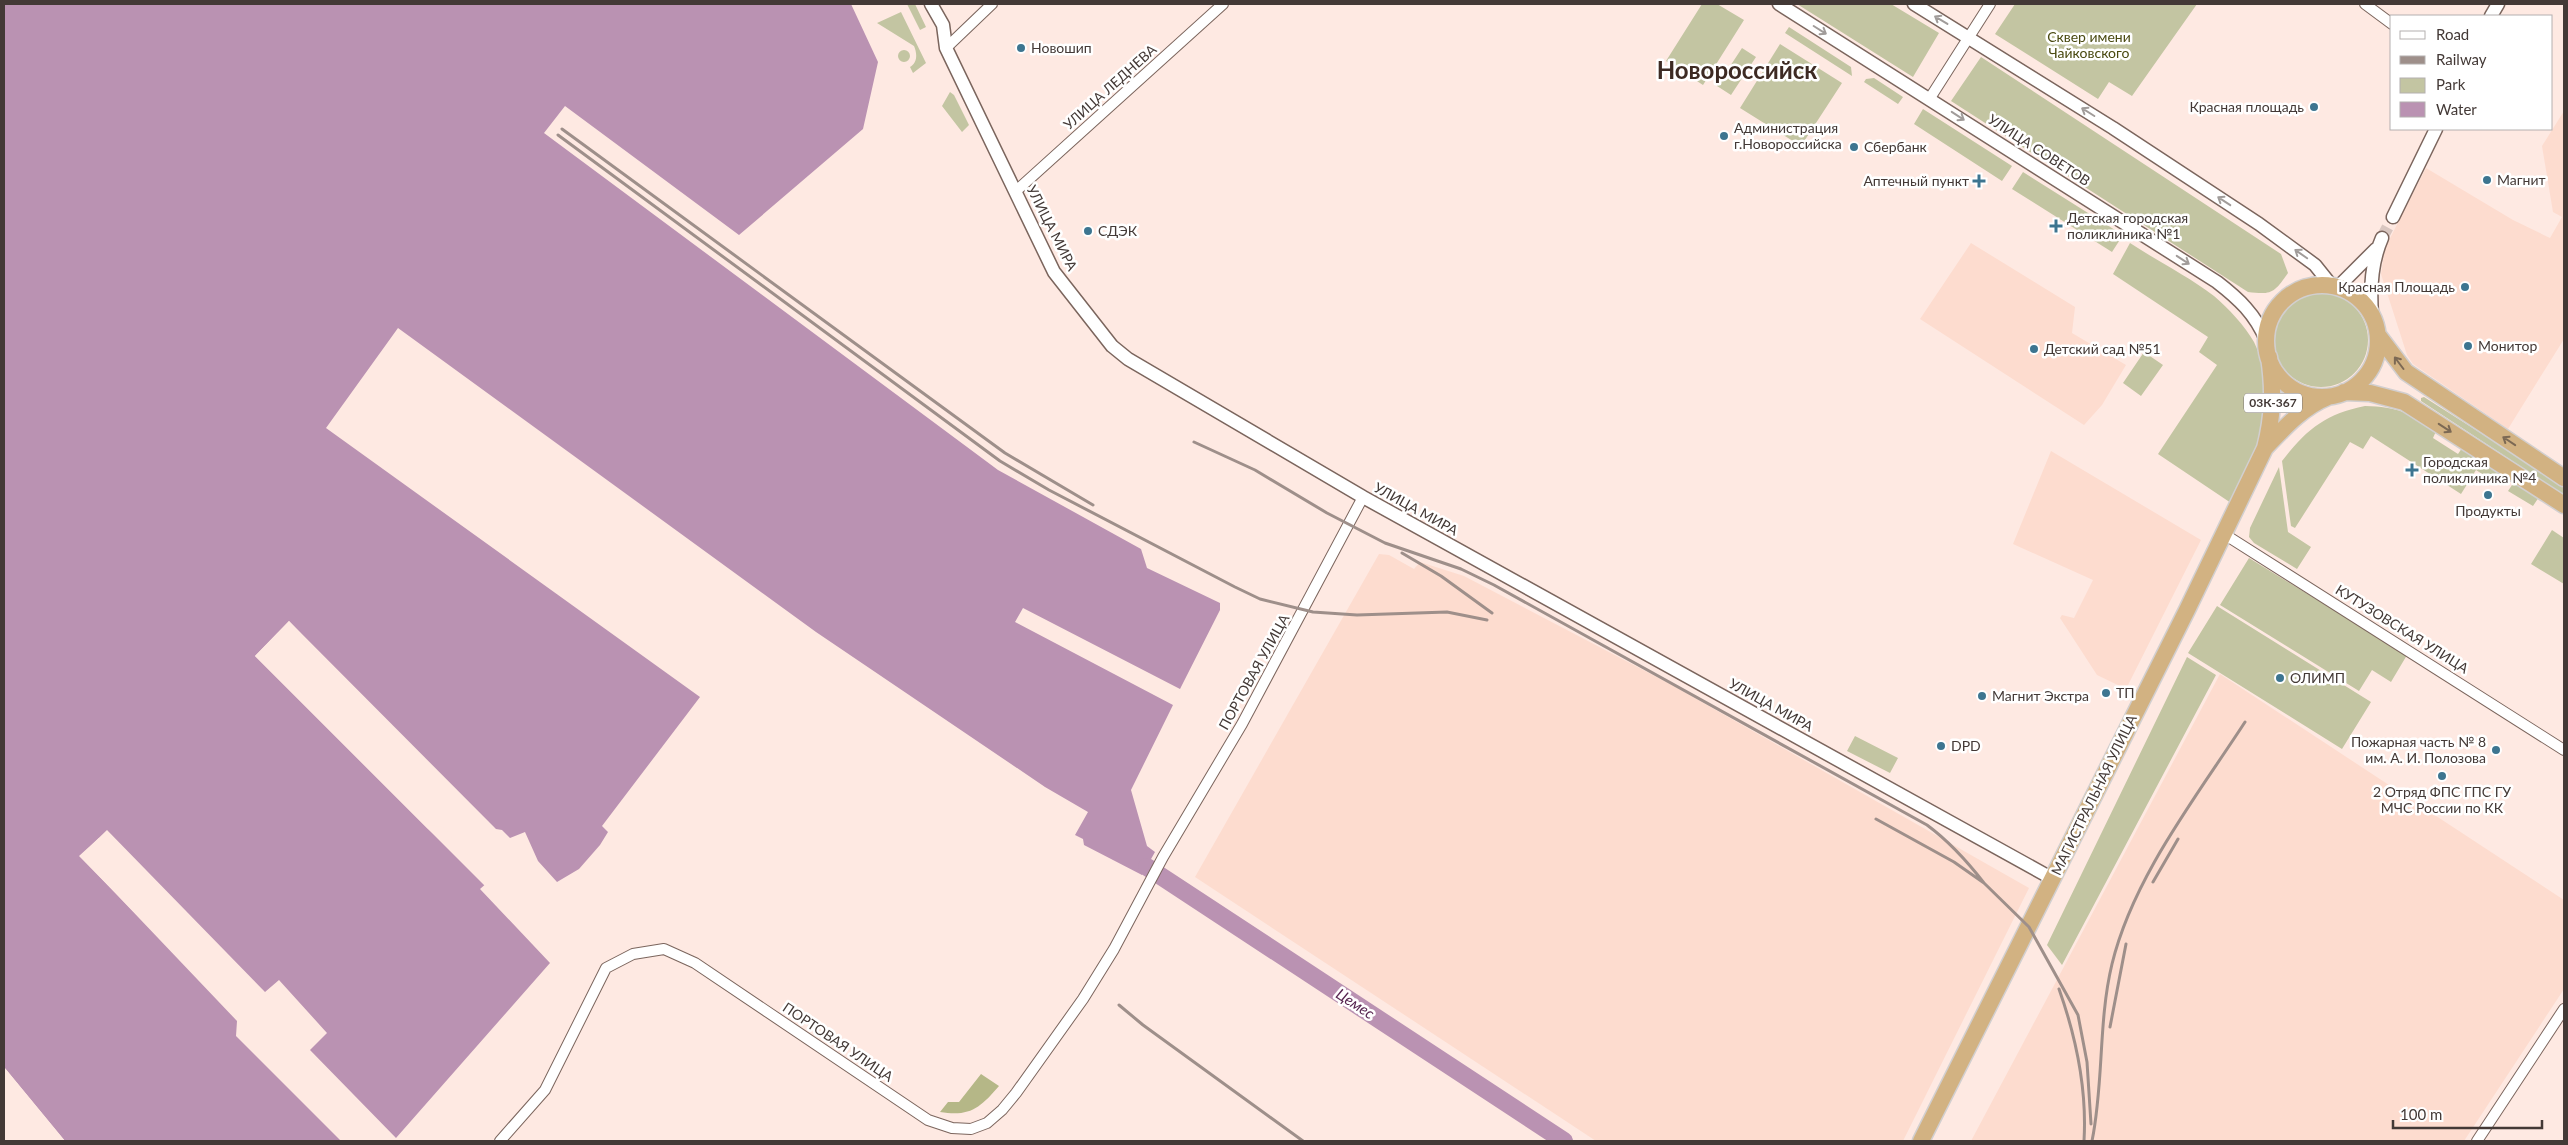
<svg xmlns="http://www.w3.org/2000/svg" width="2568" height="1145" font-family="Lato,sans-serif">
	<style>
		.built { fill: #fddccf }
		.green { fill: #c3c5a2 }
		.forest { fill: #b5b787 }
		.water { fill: #ba92b2 }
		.pier { fill: #fee9e2 }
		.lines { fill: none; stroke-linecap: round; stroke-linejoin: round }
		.river { stroke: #ba92b2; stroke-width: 18 }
		.tertiary-tunnel { stroke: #d9c6c0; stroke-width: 12; stroke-dasharray: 12 6; stroke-linecap: butt }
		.minor-casing { stroke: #7b655d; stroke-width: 12 }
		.tertiary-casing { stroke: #7b655d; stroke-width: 15 }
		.trunk-casing { stroke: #d2cfcf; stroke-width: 19 }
		.minor { stroke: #fff; stroke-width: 10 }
		.tertiary { stroke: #fff; stroke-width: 12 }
		.trunk { stroke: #d2b282; stroke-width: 16 }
		.rail { stroke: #9e8f8a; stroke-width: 3 }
		.oneway { stroke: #a19c9a }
		.oneway2 { stroke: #7c6954 }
		.poi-dot { fill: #3d7590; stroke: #fff; stroke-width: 2 }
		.labels { text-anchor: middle; stroke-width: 5; stroke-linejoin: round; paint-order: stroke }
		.shield { fill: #fff; stroke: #7b7472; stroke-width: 1 }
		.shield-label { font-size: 12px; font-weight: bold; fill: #433936 }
		.park-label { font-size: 14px; fill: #494910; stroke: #fff }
		.poi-label { font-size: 14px; fill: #433936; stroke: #fff; text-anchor: start }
		.street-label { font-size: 14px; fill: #433936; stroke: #fff }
		.water-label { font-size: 15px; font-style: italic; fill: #572550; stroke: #fff }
		.town-label { font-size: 24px; font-weight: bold; fill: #3d2a23; stroke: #fff }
	</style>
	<rect width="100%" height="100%" fill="#fee9e2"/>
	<path class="built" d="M2564,111V339L2508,429L2413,364L2407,355L2381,274L2385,248L2426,168L2513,220L2550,238L2562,217L2553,212L2542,146Z
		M1971,243L2075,307L2072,333L2126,365L2102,405L2084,425L1920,319Z
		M2051,451L2201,540L2126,689L2097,675L2060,618L2062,615L2074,618L2093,580L2013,544Z
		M1379,554L1389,555L1414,569L1420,562L1464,576L1670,684L2029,888L1903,1141H1596L1195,877Z
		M2220,674L2564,900V989L2464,1141H1971Z"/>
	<path class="green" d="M907,4H915L926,27L920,30Z
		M1702,4H1717L1744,20L1703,85L1666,61Z
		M1797,4H1891L1939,33L1913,77Z
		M2015,4H2197L2132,96L2109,82L2098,99L1995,34Z
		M901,12L926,63L913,73L910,67C918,62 917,53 914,46L877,23Z
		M1789,27L1851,67L1852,76L1785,33Z
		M1780,44L1842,83L1801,146L1740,108Z
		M1742,48L1756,57L1731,95L1717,86Z
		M898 56a6 6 0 1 1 12 0a6 6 0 1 1-12 0Z
		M1981,57L2281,254L2288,273C2274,293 2272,295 2248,292L1951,101Z
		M1874,78L1903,97L1898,104L1864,82L1866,79Z
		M950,92L954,95L969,125L962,132L942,106Z
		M1923,109L2012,166L2002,181L1914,124Z
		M2023,172L2123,235L2112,252L2012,189Z
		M2130,243C2157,261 2188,276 2214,296C2228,308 2245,326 2254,342C2269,371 2266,425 2254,455C2248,471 2239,487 2231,503L2158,454L2217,365L2199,352L2208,337L2113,274Z
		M2274 340a47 47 0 1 1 94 0a47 47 0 1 1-94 0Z
		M2144,352L2163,365L2141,396L2123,383Z
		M2424,397L2564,486V495L2421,401V398Z
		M2365,406C2398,407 2409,413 2437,429L2433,438L2458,454L2462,448L2502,473L2496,483L2476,470L2461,494L2371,436L2363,449L2350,442L2295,528L2291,526L2282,461C2306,430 2325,414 2365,406Z
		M2279,467L2288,532L2311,547L2297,569L2254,543L2249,537L2250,528Z
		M2514,482L2539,497L2533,506L2508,491Z
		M2552,530L2564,538V584L2531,564Z
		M2249,558L2407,655L2391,682L2372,670L2359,691L2220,605Z
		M2217,606L2371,702L2342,749L2188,653Z
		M2187,657L2216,675L2062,965L2047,945Z
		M1855,736L1898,758L1890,773L1847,751Z"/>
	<path class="forest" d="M981,1074L999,1086C980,1108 970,1117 940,1112L948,1102H959Z"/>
	<path class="water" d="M4,4H851L878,62L863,129L739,235L565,106L544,133L998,470L1141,549L1147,568L1220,603V610L1180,689L1023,608L1015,622L1173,705L1131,790L1147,846L1155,852L1142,875L1084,845L1083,839L1075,835L1088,812L1045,787L816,632L398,328L326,428L700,697L602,826L608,832L600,845L579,869L557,882L538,861L525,832L510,838L502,830L496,829L289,621L255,656L427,828L488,882L480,889L550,963L396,1138L310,1050L327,1033L279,980L265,992L107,830L80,856L237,1021L236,1036L341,1141H65L4,1067Z"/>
	<path class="pier" d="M289,621L348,683L289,624L258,656L428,825L443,827L490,881L486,887L255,656Z
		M99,838L101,840L83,856L239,1019L79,856Z
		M4,1067L65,1141H62L4,1071Z"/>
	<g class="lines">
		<path class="river" d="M1147,867L1564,1141"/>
		<path class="tertiary-tunnel" d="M2382,238L2393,217"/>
		<g class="minor-casing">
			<path id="minor" d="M2365,4L2392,24
				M946,48L992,4
				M1930,98L1990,4
				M1016,191L1223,4
				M2224,534L2564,750
				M500,1141L545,1090L606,968L633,954L664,949L695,963L928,1120L952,1128L971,1129L987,1123L1002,1110L1016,1093L1083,999L1114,949L1163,857L1242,724L1363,497
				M2477,1141L2564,1009"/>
		</g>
		<g class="tertiary-casing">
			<path id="tertiary" d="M931,4L943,25L946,48L1054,272L1112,346L1128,359L1363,497L2053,879
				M1779,4L2217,282C2239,299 2255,314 2266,340
				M1914,4L2113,128L2259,224L2315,265L2331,285
				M2491,16L2498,4
				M2393,217L2436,129
				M2338,287L2376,249
				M2372,314C2370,288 2371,263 2382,238"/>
		</g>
		<g class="trunk-casing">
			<path id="trunk" d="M2266 341a56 56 0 1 1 112 0a56 56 0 1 1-112 0Z
				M2378,335L2406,372L2564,478
				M2344,392L2370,393L2404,402L2564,505
				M2266,447C2285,427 2303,407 2328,397
				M1921,1141L2187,610L2265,448C2273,417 2274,390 2269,357"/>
		</g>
		<use href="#minor" class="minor"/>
		<use href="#tertiary" class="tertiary"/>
		<use href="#trunk" class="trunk"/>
		<path class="rail" d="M562,129L1005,453L1093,505
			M558,135L1000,461L1049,490L1235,587L1260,599L1313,612L1357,615L1447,612L1487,620
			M1194,442L1255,470L1327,513L1385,543L1461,569L1494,585L1927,825C1950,842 1967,861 1984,883
			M1402,553L1441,576L1492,613
			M1876,819L1954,862L1984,883L2029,927L2078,1015L2087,1062L2091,1124
			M2153,882L2178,839
			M2059,989C2076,1037 2087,1090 2084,1141
			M1119,1005L1143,1025L1303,1141
			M2110,1027L2126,944
			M2092,1141C2104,1083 2098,1022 2112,964C2133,877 2197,796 2245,722"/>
	</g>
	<defs><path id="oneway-shaft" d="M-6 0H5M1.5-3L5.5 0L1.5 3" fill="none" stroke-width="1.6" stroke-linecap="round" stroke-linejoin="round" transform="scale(1.25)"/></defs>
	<g class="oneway">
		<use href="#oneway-shaft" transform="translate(1941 20) rotate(-149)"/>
		<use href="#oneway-shaft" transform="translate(1820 30) rotate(32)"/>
		<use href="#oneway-shaft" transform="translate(2088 112) rotate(-148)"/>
		<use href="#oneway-shaft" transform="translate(1958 116) rotate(33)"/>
		<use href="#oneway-shaft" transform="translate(2224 201) rotate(-147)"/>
		<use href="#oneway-shaft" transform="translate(2301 254) rotate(-145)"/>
		<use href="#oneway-shaft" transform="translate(2183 260) rotate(33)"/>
	</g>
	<g class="oneway2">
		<use href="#oneway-shaft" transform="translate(2399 363) rotate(-127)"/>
		<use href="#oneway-shaft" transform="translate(2445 428) rotate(33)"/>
		<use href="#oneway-shaft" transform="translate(2509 441) rotate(-146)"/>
	</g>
	<g class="poi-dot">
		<circle cx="1021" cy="48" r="5"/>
		<circle cx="2314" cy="107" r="5"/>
		<circle cx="1724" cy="136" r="5"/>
		<circle cx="1854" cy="147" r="5"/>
		<circle cx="2487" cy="180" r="5"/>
		<path d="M1976.5 173.5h5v5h5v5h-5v5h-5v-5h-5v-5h5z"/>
		<path d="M2053.5 218.5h5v5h5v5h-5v5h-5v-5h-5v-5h5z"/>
		<circle cx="1088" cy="231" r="5"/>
		<circle cx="2465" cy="287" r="5"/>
		<circle cx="2468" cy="346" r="5"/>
		<circle cx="2034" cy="349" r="5"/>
		<path d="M2409.5 462.5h5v5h5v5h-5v5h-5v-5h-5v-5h5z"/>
		<circle cx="2488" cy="495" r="5"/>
		<circle cx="2280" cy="678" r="5"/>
		<circle cx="2106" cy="693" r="5"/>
		<circle cx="1982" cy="696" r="5"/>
		<circle cx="1941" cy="746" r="5"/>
		<circle cx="2496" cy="750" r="5"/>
		<circle cx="2442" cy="776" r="5"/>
	</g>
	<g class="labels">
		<rect class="shield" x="2244" y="393.5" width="58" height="19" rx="4"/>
		<g class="shield-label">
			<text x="2273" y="407">03К-367</text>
		</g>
		<g class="park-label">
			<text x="2089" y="42">Сквер имени<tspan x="2089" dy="16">Чайковского</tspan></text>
		</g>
		<g class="poi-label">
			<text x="1031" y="53">Новошип</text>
			<text x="2304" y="112" text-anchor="end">Красная площадь</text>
			<text x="1734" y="133">Администрация<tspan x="1734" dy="16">г.Новороссийска</tspan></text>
			<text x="1864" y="152">Сбербанк</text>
			<text x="2497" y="185">Магнит</text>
			<text x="1969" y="186" text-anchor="end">Аптечный пункт</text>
			<text x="2067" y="223">Детская городская<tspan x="2067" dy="16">поликлиника №1</tspan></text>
			<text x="1098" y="236">СДЭК</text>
			<text x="2455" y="292" text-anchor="end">Красная Площадь</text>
			<text x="2478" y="351">Монитор</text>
			<text x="2044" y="354">Детский сад №51</text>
			<text x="2423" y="467">Городская<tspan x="2423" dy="16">поликлиника №4</tspan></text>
			<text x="2488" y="516" text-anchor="middle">Продукты</text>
			<text x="2290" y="683">ОЛИМП</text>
			<text x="2116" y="698">ТП</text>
			<text x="1992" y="701">Магнит Экстра</text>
			<text x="2486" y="747" text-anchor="end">Пожарная часть № 8<tspan x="2486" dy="16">им. А. И. Полозова</tspan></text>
			<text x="1951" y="751">DPD</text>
			<text x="2442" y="797" text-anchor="middle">2 Отряд ФПС ГПС ГУ<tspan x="2442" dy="16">МЧС России по КК</tspan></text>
		</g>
		<g class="street-label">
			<text transform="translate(1110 87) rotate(-42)" y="5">УЛИЦА ЛЕДНЕВА</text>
			<text transform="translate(2039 150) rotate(33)" y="5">УЛИЦА СОВЕТОВ</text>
			<text transform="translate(1052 228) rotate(63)" y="5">УЛИЦА МИРА</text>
			<text transform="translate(1416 509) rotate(29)" y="5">УЛИЦА МИРА</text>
			<text transform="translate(2402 629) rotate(32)" y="5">КУТУЗОВСКАЯ УЛИЦА</text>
			<text transform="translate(1254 672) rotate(-61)" y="5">ПОРТОВАЯ УЛИЦА</text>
			<text transform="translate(1771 705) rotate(29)" y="5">УЛИЦА МИРА</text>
			<text transform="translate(2094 795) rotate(-64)" y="5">МАГИСТРАЛЬНАЯ УЛИЦА</text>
			<text transform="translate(838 1042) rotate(34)" y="5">ПОРТОВАЯ УЛИЦА</text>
		</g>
		<g class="water-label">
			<text transform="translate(1355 1004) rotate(33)" y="5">Цемес</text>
		</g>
		<g class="town-label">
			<text x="1737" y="79">Новороссийск</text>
		</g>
	</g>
	<rect width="2568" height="1145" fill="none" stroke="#433936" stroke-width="10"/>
	<rect x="2390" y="15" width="162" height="115" fill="#ffffff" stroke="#b4b0af"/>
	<rect x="2400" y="31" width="25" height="8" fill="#ffffff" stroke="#b4b0af"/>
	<text x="2436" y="40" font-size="15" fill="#433936">Road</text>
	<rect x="2400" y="56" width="25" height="8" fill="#9e8f8a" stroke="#b4b0af"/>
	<text x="2436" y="65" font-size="15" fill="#433936">Railway</text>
	<rect x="2400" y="78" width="25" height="15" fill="#c3c5a2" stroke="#b4b0af"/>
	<text x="2436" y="90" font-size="15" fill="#433936">Park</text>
	<rect x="2400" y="102" width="25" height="15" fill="#ba92b2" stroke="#b4b0af"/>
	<text x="2436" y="115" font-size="15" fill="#433936">Water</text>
	<path d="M2393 1120v8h149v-8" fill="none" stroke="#433936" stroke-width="2.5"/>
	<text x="2400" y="1120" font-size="15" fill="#433936" stroke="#ffffff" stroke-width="4" paint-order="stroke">100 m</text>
</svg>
